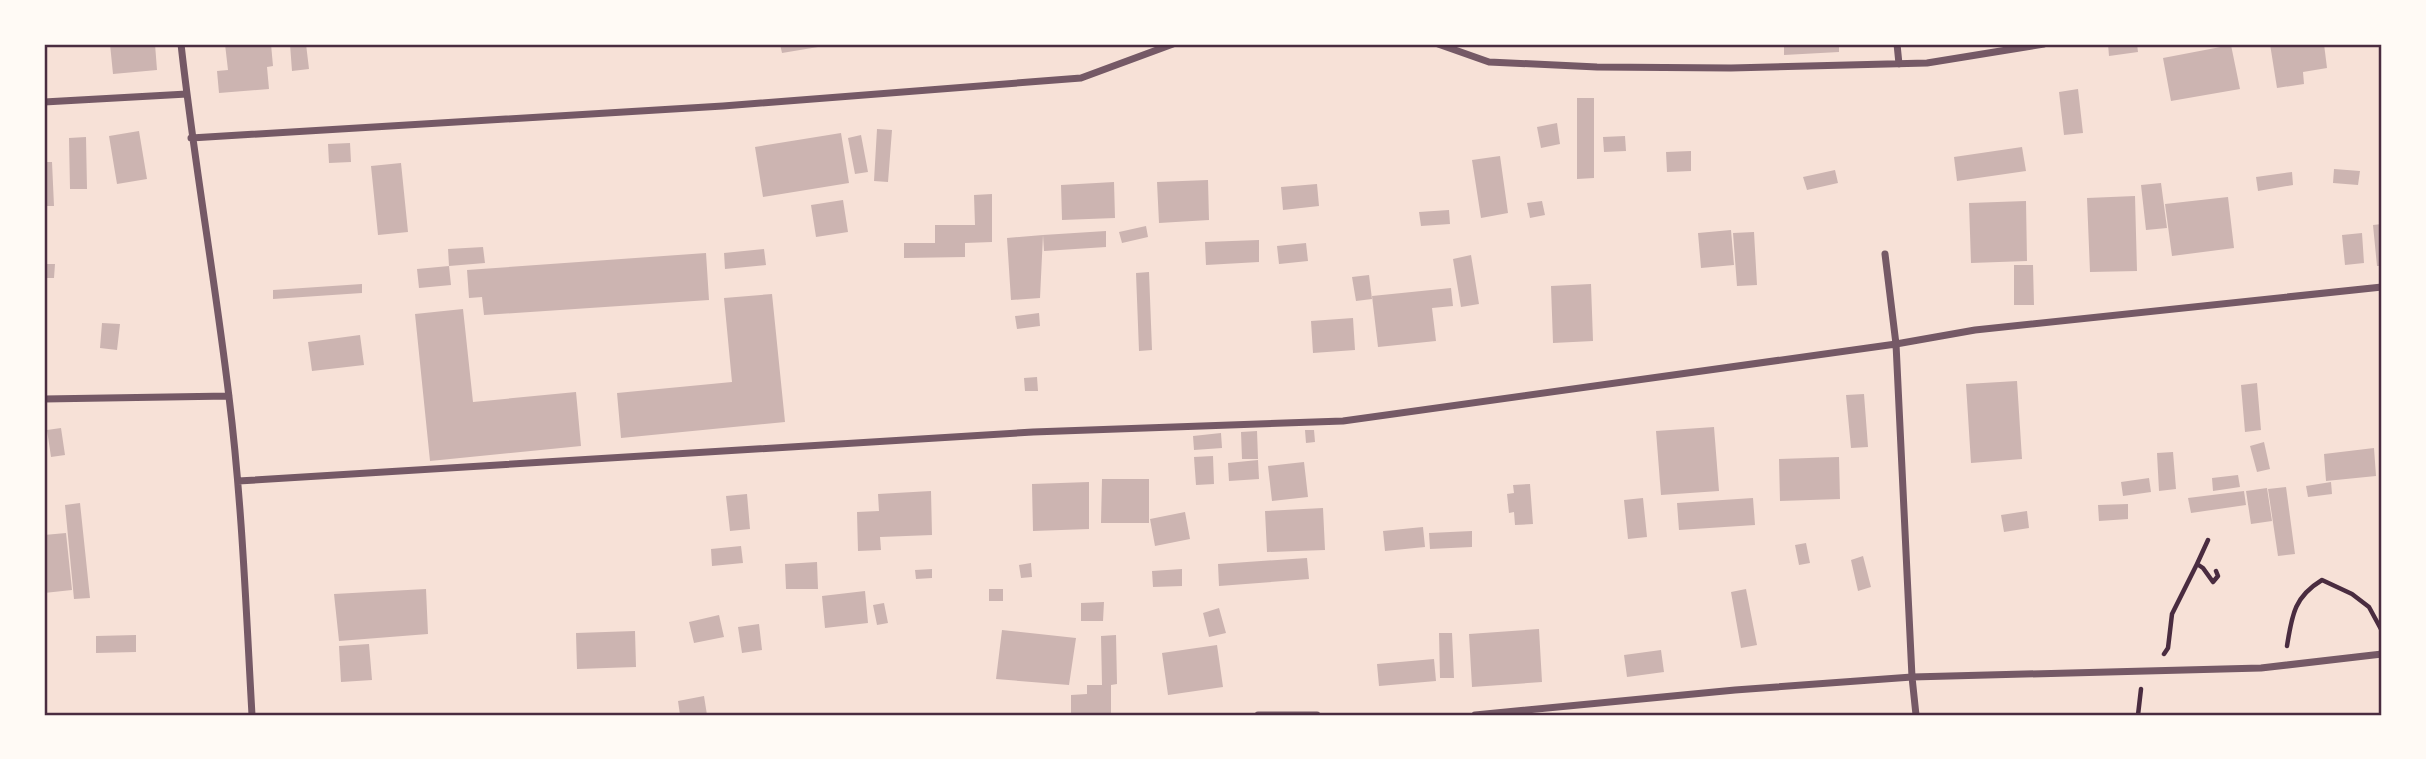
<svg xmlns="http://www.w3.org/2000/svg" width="2426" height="759" font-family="Signika,sans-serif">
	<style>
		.building { fill: #ccb4b1 }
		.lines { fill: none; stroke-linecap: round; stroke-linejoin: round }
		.path { stroke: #4a2c40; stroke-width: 4.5 }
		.minor { stroke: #755966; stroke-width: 7 }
		.neatline { fill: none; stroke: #4a2c40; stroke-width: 2.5 }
	</style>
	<rect width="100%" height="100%" fill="#f7e1d7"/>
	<path class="building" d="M110,44H155L157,70L113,74Z
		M225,44H271L273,66L267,67L269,89L219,93L217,71L228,70Z
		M290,44H306L309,69L292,71Z
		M780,44H823L824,46L782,53Z
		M1784,44H1839V52L1784,55Z
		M2108,44H2137L2138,52L2109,56Z
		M2270,44H2324L2327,68L2303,72L2304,84L2277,88Z
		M2231,45L2240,89L2171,101L2163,58Z
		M2078,89L2083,133L2064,135L2059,92Z
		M1577,98H1594V178L1577,179Z
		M1557,123L1560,144L1541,148L1537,127Z
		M877,129L892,130L888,182L874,181Z
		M139,131L147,179L117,184L109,136Z
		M841,133L849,183L763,197L755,147Z
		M861,135L868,172L855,174L848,138Z
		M1625,136L1626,151L1604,152L1603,137Z
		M86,137L87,189H70L69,138Z
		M350,143L351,162L329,163L328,144Z
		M2022,147L2026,171L1957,181L1954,157Z
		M1691,151V171L1667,172L1666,152Z
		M1500,156L1508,213L1481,218L1472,160Z
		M44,162H52L54,206H44Z
		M401,163L408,232L378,235L371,166Z
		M2334,169L2360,171L2358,185L2333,183Z
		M1835,170L1838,183L1807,190L1803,177Z
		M2292,172L2293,185L2258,191L2256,177Z
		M1208,180L1209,220L1159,223L1157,182Z
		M1114,182L1115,218L1062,220L1061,185Z
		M2161,183L2167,228L2146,230L2141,185Z
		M1317,184L1319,206L1283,210L1281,187Z
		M992,194V242L965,243V257L904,258V243H935V225H975L974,195Z
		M2135,196L2137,271L2090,272L2087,198Z
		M2228,197L2234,248L2172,256L2165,204Z
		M843,200L848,232L816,237L811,205Z
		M1542,201L1545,215L1530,218L1527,203Z
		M2026,201L2027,261L1971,263L1969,203Z
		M1449,210L1450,224L1421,226L1419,212Z
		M2382,224V266H2377L2373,225Z
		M1146,226L1148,237L1122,243L1119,232Z
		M1731,230L1734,265L1701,268L1698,233Z
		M1106,231V247L1044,251L1043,235Z
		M1754,232L1757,285L1737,286L1733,233Z
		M2362,233L2364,263L2345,265L2342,235Z
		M1043,235L1040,298L1011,300L1007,238Z
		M1259,240V262L1206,265L1205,242Z
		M1306,243L1308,261L1279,264L1277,246Z
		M483,247L485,263L449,266L448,249Z
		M764,249L766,265L725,269L724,253Z
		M706,253L709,300L484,315L482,297L469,298L467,270Z
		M1471,255L1479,304L1461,307L1453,259Z
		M44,264H55L54,278H44Z
		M2014,265H2033L2034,305H2014Z
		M449,266L451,285L419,288L417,269Z
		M1149,272L1152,350L1139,351L1136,273Z
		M1369,275L1372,299L1356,301L1352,277Z
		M362,284V293L273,299V290Z
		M1591,284L1593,341L1553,343L1551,286Z
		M1451,288L1453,306L1432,308L1436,341L1378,347L1372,296Z
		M772,294L785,422L621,438L617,393L732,382L724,298Z
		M463,309L473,402L576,392L581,446L430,461L415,314Z
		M1039,313L1040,326L1017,329L1015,316Z
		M1353,318L1355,350L1313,353L1311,321Z
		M102,323L120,324L117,350L100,348Z
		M360,335L364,365L312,371L308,342Z
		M1037,377L1038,391H1025L1024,378Z
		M2017,381L2022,459L1971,463L1966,384Z
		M2257,383L2261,430L2245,432L2241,385Z
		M1864,394L1868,447L1851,448L1846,395Z
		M1714,427L1719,491L1661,495L1656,431Z
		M61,428L65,455L51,457L47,430Z
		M1305,430H1314L1315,442L1306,443Z
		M1257,431L1258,459H1242L1241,432Z
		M1221,433L1222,448L1194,450L1193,436Z
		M2264,442L2270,469L2257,472L2250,446Z
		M2374,448L2376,476L2326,481L2324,454Z
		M2173,452L2176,489L2159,491L2157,453Z
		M1213,456L1214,484L1196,485L1194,457Z
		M1839,457L1840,499L1780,501L1779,459Z
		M1258,460L1259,479L1229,481L1228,463Z
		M1304,462L1308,497L1272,501L1268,466Z
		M2238,475L2240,487L2213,491L2212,478Z
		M2149,478L2151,492L2123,496L2121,482Z
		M1102,479H1149V523H1101Z
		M1089,482V529L1033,531L1032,484Z
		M2331,482L2332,494L2308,497L2306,486Z
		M1530,484L1533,524L1515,525L1514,512L1509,513L1507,494L1514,493L1513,485Z
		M2286,487L2295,554L2278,556L2268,489Z
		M2267,488L2272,521L2251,524L2246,491Z
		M931,491L932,535L880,537L881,550L858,551L857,512L879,511L878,494Z
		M2244,491L2246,505L2191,513L2188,498Z
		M747,494L750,529L730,531L726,496Z
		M1643,498L1647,537L1628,539L1624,500Z
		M1753,498L1755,525L1679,530L1677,503Z
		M80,503L90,598L74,599L65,505Z
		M2128,504V519L2099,521L2098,505Z
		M1323,508L1325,550L1267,552L1265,511Z
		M2027,511L2029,528L2004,532L2001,515Z
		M1185,512L1190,539L1155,546L1150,519Z
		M1423,527L1425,547L1385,551L1383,531Z
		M1472,531V547L1430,549L1429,533Z
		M66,533L72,590L44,593V535Z
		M1806,543L1810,563L1799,565L1795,545Z
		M741,546L743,563L712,566L711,549Z
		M1863,556L1871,587L1858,591L1851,560Z
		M1307,558L1309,579L1219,586L1218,564Z
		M817,562L818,589H786L785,564Z
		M1031,563L1032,577L1021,578L1019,565Z
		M932,569V578L916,579L915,570Z
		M1182,569V586L1153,587L1152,571Z
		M426,589L428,634L339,641L334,594Z
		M989,589H1003V601H989Z
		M1746,589L1757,645L1741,648L1731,592Z
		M865,591L868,623L825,628L822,596Z
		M1104,602L1103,621H1081V603Z
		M884,603L888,623L877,625L873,605Z
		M1219,608L1226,633L1209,637L1203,613Z
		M719,615L724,637L694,643L689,622Z
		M759,624L762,650L742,653L738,627Z
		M1539,629L1542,682L1472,687L1469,634Z
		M1002,630L1076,638L1069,685L996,679Z
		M635,631L636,667L577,669L576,633Z
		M1439,633H1452L1454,678H1440Z
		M136,635V652L96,653V636Z
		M1116,635L1117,684L1111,685V715H1071V695L1087,694V685H1102L1101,636Z
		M369,644L372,680L341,682L339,646Z
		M1217,645L1223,687L1168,695L1162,653Z
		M1661,650L1664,672L1627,677L1624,655Z
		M1434,659L1436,681L1379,686L1377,664Z
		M704,696L707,715H680L678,701Z"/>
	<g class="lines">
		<path class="path" d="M2197,564L2208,540
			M2287,646C2292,615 2294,597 2322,580L2352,594L2369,607L2382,631
			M2164,654L2168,648L2172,614L2197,564L2203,568L2213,582L2218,576L2216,571
			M2138,715L2141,689"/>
		<path class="minor" d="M181,44C194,162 215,279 229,397C242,502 246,609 252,715
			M1438,44L1489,62L1597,67L1731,68L1927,63L2044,44
			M1897,44L1899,64
			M44,102L187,94
			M191,138L723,106L1081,78L1173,44
			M1885,254L1896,344L1912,677L1916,715
			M44,399L229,396
			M238,481L1033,432L1343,421L1896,344L1975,330L2382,287
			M1258,715H1317
			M1475,715L1735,690L1912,677L2261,668L2382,654"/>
	</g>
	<rect width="2426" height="759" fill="none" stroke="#fffaf5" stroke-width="91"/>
	<rect x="46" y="46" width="2334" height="668" class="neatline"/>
</svg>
